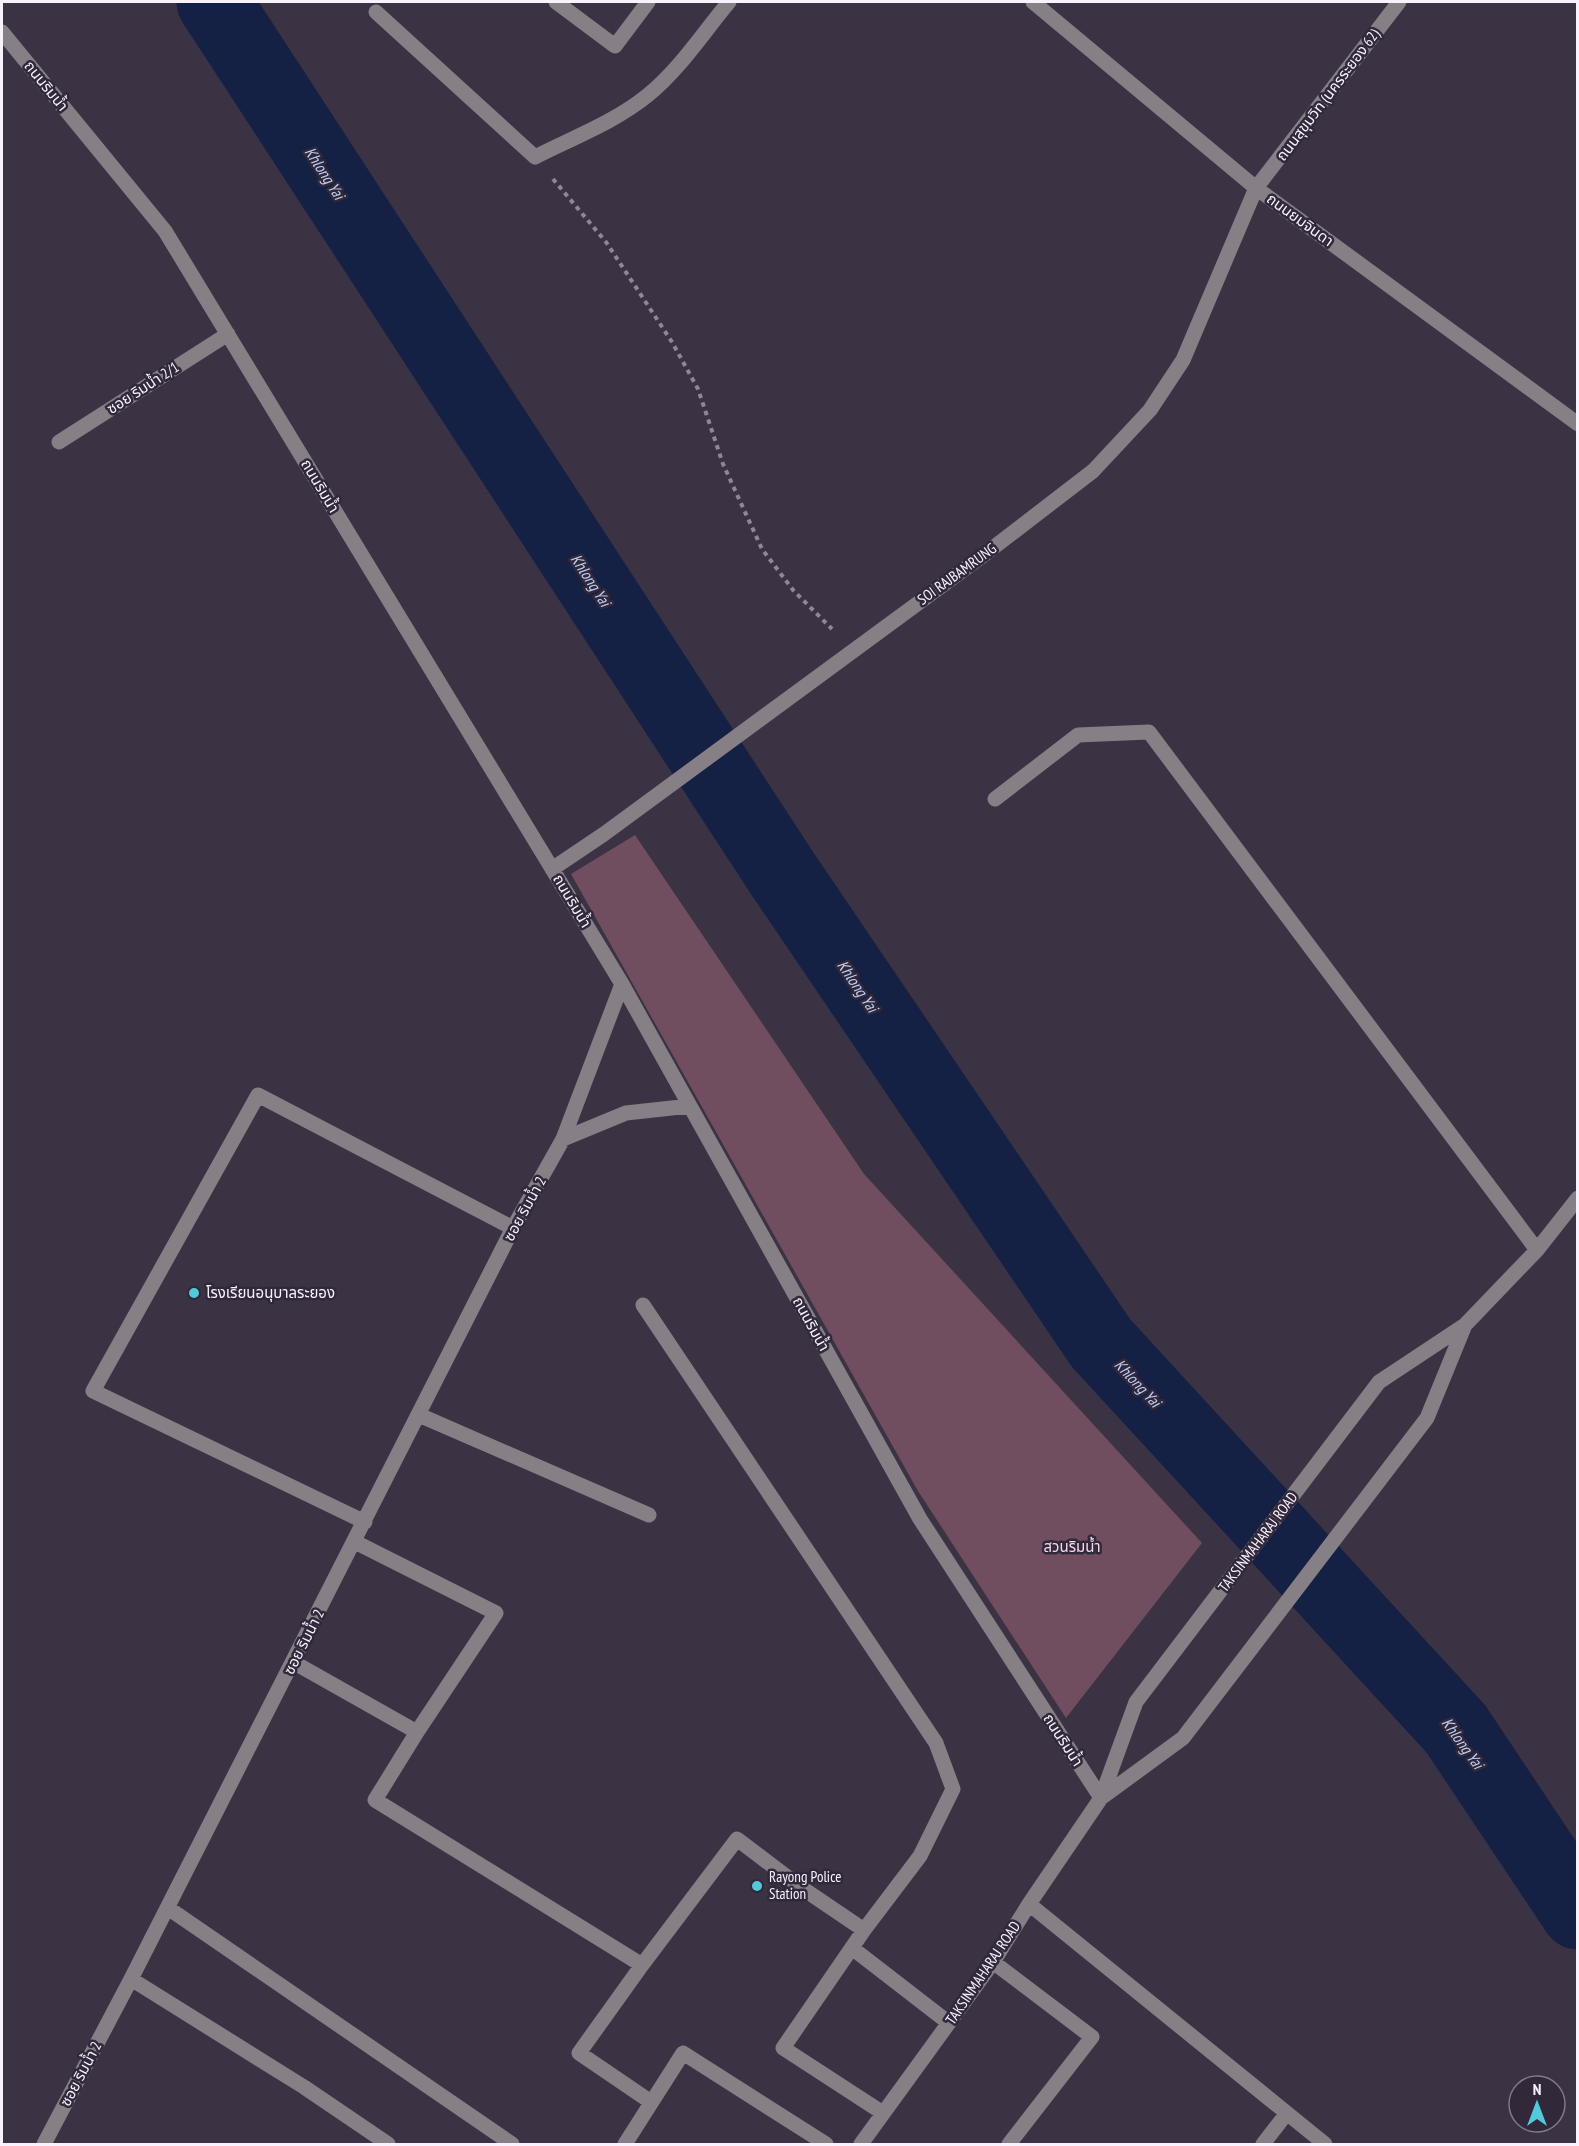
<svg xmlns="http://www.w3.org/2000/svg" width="1579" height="2146" font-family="'PT Sans Narrow','Noto Sans Thai',sans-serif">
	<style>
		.green { fill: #704d5f }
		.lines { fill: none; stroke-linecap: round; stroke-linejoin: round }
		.river { stroke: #142044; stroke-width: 75 }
		.path { stroke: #8e8796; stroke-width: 4; stroke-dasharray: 4.5 4.5; stroke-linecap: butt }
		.minor { stroke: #867f86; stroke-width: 15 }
		.poi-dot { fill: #53cadc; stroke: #31293a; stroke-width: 2 }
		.labels { text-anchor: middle; stroke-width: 5; stroke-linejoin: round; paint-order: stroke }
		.street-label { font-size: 15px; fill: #f7f2fd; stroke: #31293a }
		.poi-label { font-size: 15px; fill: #f7f2fd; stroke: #31293a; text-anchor: start }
		.park-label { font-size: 15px; fill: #f7d8e7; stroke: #31293a }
		.water-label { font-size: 16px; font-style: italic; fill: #bdcef7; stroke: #31293a }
	</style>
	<rect width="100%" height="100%" fill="#3b3344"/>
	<path class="green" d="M635,835L864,1174L1202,1543L1066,1718L918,1491L571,874Z"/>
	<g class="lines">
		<path class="river" d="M214,2L782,873L1101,1343L1456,1729L1578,1912"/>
		<path class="path" d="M553,179L606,242L672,342L698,389L723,464L762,549L793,590L832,629"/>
		<path class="minor" d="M556,2L615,46L648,2
			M1033,2L1256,188L1578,424
			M376,12L535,157C572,138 615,122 648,95C679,70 703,33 729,2
			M2,32L165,231L622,984L920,1519L1101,1798
			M59,442L228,334
			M995,799L1078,735L1149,732L1537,1250
			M552,869L604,834L985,554L1093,471L1150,410L1183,360L1256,188L1399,2
			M563,1139L626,1113L690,1106
			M643,1305L936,1743L953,1789L920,1856L864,1930L783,2048L883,2113
			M419,1415L649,1515
			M365,1522L93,1391L258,1095L513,1228
			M355,1542L496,1613L417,1732
			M293,1662L417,1732L375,1800L642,1965
			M1101,1798L1183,1738L1427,1418L1465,1325
			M1029,1904L1325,2144
			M168,1908L512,2144
			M852,1948L949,2023
			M993,1962L1092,2037L1009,2144
			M131,1979L304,2087L388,2144
			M651,2102L579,2053L642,1965L737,1839L799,1886L864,1930
			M44,2144L131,1979L513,1228L563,1139L622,984
			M625,2144L683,2053L826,2144
			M861,2144L993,1962L1029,1904L1101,1798L1136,1702L1379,1382L1465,1325L1537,1250L1578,1198
			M1263,2144L1287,2113"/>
	</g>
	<g class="poi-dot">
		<circle cx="194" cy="1293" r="6"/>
		<circle cx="757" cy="1886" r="6"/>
	</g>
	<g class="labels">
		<g class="street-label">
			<text transform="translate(46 86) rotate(51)" y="5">ถนนริมน้ำ</text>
			<text transform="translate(1328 95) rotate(-53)" y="5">ถนนสุขุมวิท (นครระยอง 62)</text>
			<text transform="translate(1300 220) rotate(36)" y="5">ถนนยมจินดา</text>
			<text transform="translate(143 388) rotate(-33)" y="5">ซอย ริมน้ำ 2/1</text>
			<text transform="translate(320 486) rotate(59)" y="5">ถนนริมน้ำ</text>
			<text transform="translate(957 574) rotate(-36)" y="5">SOI RAJBAMRUNG</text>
			<text transform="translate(572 901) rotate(59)" y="5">ถนนริมน้ำ</text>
			<text transform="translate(525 1209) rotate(-61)" y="5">ซอย ริมน้ำ 2</text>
			<text transform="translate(811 1324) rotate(61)" y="5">ถนนริมน้ำ</text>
			<text transform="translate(1258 1542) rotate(-53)" y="5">TAKSINMAHARAJ ROAD</text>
			<text transform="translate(304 1642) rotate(-63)" y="5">ซอย ริมน้ำ 2</text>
			<text transform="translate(1063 1740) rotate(57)" y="5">ถนนริมน้ำ</text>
			<text transform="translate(983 1973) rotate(-56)" y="5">TAKSINMAHARAJ ROAD</text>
			<text transform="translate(81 2074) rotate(-62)" y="5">ซอย ริมน้ำ 2</text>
		</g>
		<g class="poi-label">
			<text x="206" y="1298">โรงเรียนอนุบาลระยอง</text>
			<text x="769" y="1882">Rayong Police<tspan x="769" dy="17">Station</tspan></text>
		</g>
		<g class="park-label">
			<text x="1072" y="1552">สวนริมน้ำ</text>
		</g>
		<g class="water-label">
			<text transform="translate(325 173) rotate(57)" y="6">Khlong Yai</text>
			<text transform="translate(591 580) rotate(57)" y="6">Khlong Yai</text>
			<text transform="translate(858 986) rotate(56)" y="6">Khlong Yai</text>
			<text transform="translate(1138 1383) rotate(47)" y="6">Khlong Yai</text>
			<text transform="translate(1463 1743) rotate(54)" y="6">Khlong Yai</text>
		</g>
	</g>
	<rect width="1579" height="2146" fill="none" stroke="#f7f2fd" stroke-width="6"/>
	<g transform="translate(1537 2104)"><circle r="28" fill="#31293a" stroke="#807988" stroke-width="1.5"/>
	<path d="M0-4.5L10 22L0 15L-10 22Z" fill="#53cadc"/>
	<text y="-9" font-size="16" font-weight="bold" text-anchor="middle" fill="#f7f2fd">N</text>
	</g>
</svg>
